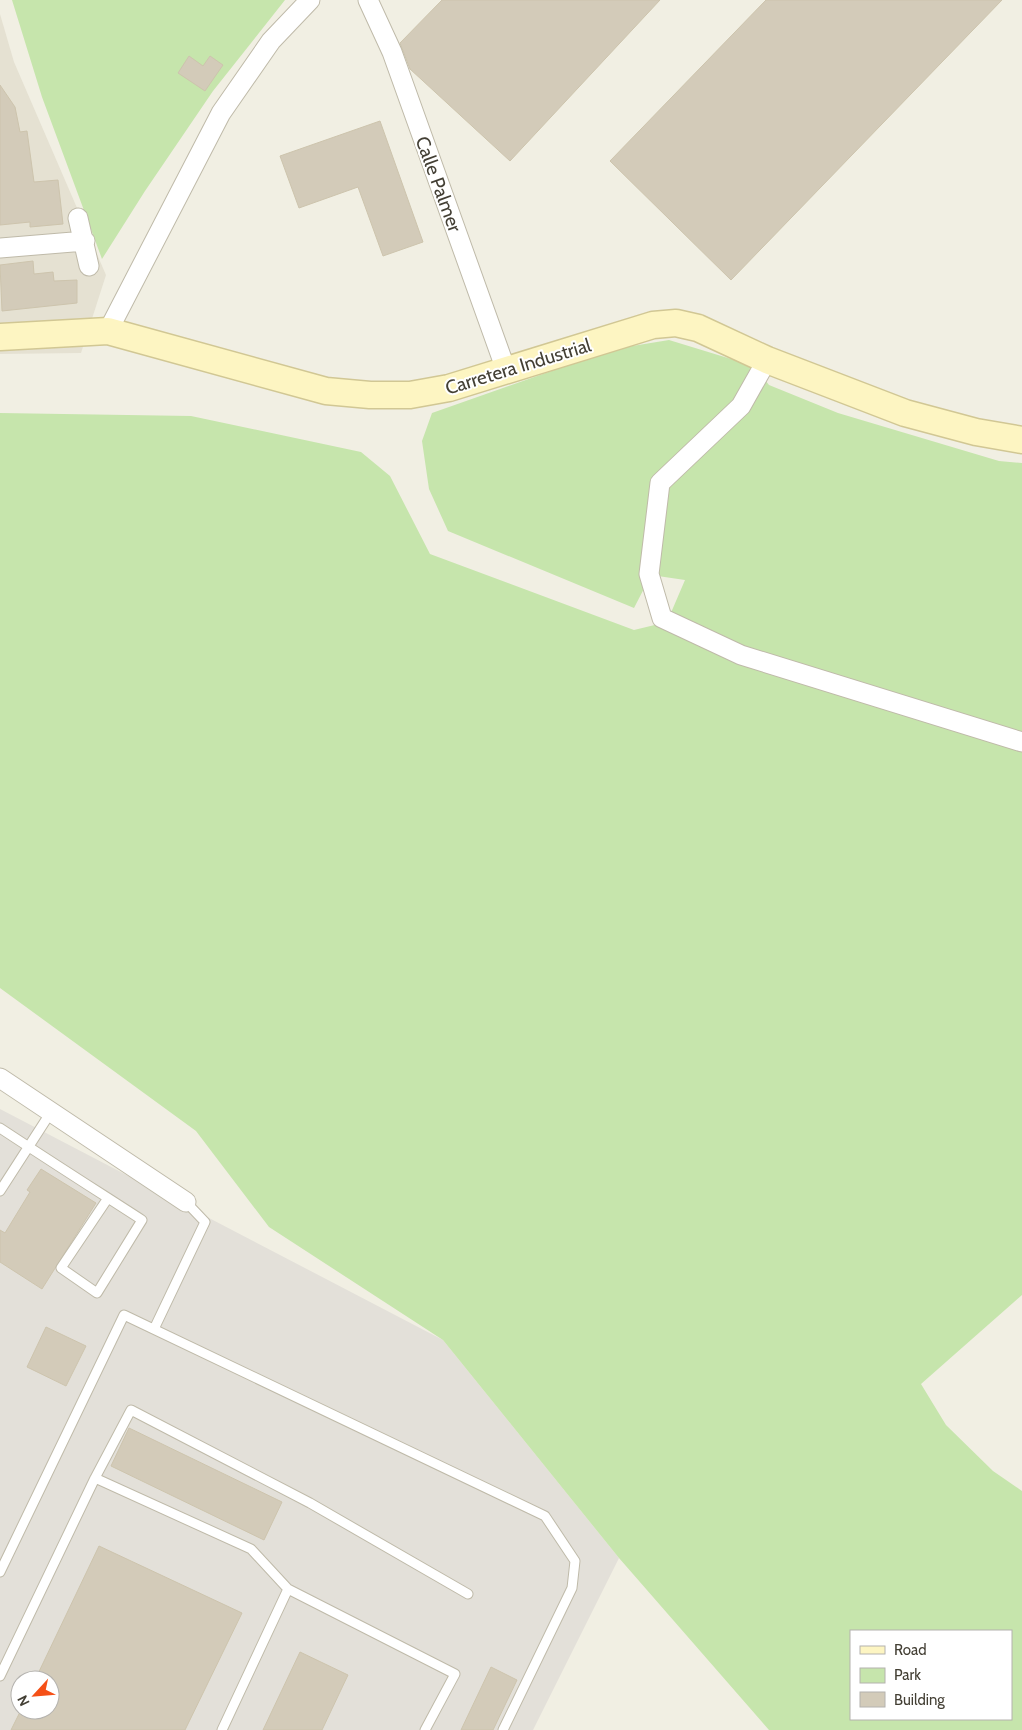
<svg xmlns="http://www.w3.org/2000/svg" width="1022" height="1730" font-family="Cabin,sans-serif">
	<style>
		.residential { fill: #e5e1d2 }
		.industrial { fill: #e3e0d9; fill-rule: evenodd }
		.green { fill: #c6e5ac; fill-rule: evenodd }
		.building { fill: #d3cbb9; stroke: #cdc4ad }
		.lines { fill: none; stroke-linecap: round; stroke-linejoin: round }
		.lane-casing { stroke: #bfbaa9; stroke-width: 11 }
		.street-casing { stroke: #bfbaa9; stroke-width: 21 }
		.secondary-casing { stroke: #d1c794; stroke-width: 29 }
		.lane { stroke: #fff; stroke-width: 9 }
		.street { stroke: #fff; stroke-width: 19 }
		.secondary { stroke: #fdf5c2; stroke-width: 26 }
		.labels { text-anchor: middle; stroke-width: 4; stroke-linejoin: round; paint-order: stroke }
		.street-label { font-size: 19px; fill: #433f34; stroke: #fff }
	</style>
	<rect width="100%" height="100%" fill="#f1efe3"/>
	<path class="residential" d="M0,14L14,62L106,275L81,353L0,354Z"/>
	<path class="industrial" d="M0,1109L443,1340L619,1558L533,1730H0ZM20,1680H50V1710H20Z"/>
	<path class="green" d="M12,0H285L213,91L145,191L102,259L42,97Z
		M669,340L754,366L769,385L838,413L999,461L1022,463V1295L921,1384L946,1425L993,1471L1022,1491V1730H769L619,1558L443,1340L269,1227L196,1131L0,988V413L191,416L361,452L390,476L430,554L634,630L667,622L685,580L651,575L634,608L448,531L429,489L422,441L432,413L614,349ZM851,1631H1011V1719H851Z"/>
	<path class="building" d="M442,0H660L510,161L410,69L400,43Z
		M766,0H1002L731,280L610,161Z
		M189,56L203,66L210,56L223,65L205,91L178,73Z
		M0,85L15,107L20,132L27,131L34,182L58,180L63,224L30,227V222L0,225Z
		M380,121L423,242L383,256L358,187L299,208L280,156Z
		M33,261L34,274L53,272L54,281L77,280V303L2,311L0,265Z
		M41,1169L96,1203L42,1289L0,1262V1230L5,1233L30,1192L27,1190Z
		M46,1327L86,1346L66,1386L27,1367Z
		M129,1428L282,1502L264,1540L111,1466Z
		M99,1546L242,1613L185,1730H11L21,1710H50V1680H35Z
		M300,1652L348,1675L322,1730H263Z
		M491,1667L517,1680L493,1730H461Z"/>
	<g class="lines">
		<g class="lane-casing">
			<path id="lane" d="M0,1128C47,1159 94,1189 142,1220L97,1293L61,1268L108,1198
				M0,1191L51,1112
				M154,1329L205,1222L186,1202
				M95,1478L251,1549L288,1589
				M0,1572L124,1315L545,1516L575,1561L572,1588L503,1730
				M0,1676L95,1478L131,1410L310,1503L468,1594
				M222,1730L288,1589L455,1674L425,1730"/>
		</g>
		<g class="street-casing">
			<path id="street" d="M368,0L392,52L506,370
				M78,218L89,266
				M0,248L85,241
				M108,331L221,113L271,41L310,0
				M767,360L741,406L660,483L649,574L662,618L741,655L1022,742
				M0,1078L186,1202"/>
		</g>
		<g class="secondary-casing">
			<path id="secondary" d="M0,337L108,331L326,391L370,395H410L449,388L653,325L676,323L698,328L767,360L905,413L976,432L1022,440"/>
		</g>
		<use href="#lane" class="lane"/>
		<use href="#street" class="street"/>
		<use href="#secondary" class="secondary"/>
	</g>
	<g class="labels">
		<g class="street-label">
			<text transform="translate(439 184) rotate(70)" y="7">Calle Palmer</text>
			<text transform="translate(518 366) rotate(-17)" y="7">Carretera Industrial</text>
		</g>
	</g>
	<rect x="850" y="1630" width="162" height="90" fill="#ffffff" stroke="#b4b2ae"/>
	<rect x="860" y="1646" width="25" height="8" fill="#fdf5c2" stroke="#b4b2ae"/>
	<text x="894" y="1655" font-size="15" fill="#433f34">Road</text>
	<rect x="860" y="1668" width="25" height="15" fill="#c6e5ac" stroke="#b4b2ae"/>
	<text x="894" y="1680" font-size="15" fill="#433f34">Park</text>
	<rect x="860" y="1692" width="25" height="15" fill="#d3cbb9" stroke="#b4b2ae"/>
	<text x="894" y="1705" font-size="15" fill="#433f34">Building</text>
	<g transform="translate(35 1695) rotate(244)"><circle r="24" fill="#ffffff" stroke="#b4b2ae"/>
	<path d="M0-4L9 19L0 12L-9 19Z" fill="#f55017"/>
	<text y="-8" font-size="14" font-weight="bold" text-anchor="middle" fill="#433f34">N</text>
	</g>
</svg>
